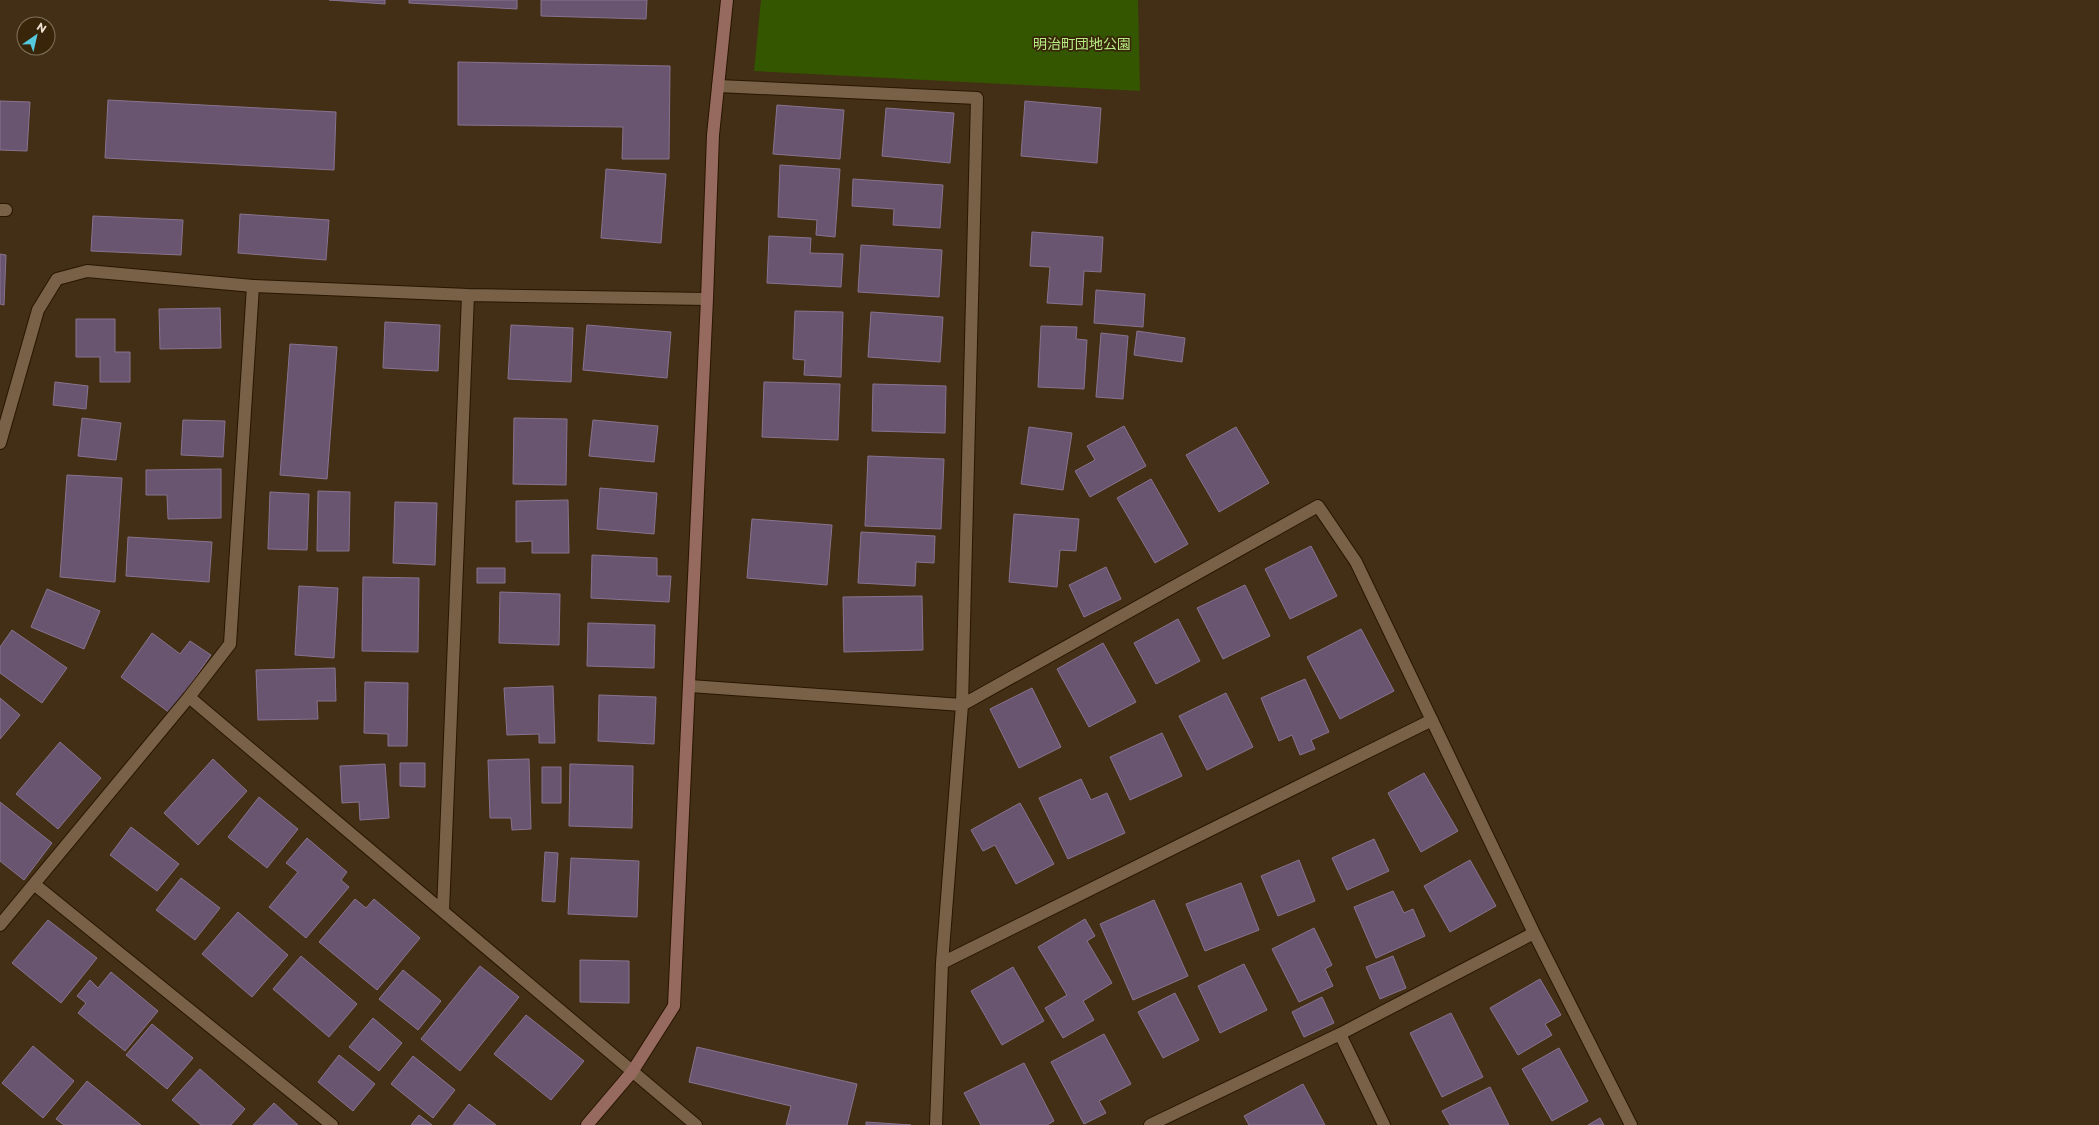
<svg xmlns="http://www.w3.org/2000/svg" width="2099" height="1125" font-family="Montserrat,'Noto Sans JP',sans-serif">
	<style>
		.green { fill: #345600 }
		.building { fill: #695570; stroke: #88738f }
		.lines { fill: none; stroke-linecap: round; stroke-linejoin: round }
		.street-casing { stroke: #291600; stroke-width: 14 }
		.secondary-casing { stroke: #291600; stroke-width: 14 }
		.street { stroke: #786147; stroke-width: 12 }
		.secondary { stroke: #976a60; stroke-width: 12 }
		.labels { text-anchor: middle; stroke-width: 3.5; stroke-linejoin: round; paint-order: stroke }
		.park-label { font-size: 14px; fill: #b8ee83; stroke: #38250a }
	</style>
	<rect width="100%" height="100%" fill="#432f15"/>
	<path class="green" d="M761,0H1138L1140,91L754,71Z"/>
	<path class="building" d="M329,0H385V4Z
		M409,0H517V9L409,3Z
		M541,0H647L646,19L541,16Z
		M458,62L670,66L669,159H622L623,127L458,125Z
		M108,100L336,112L334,170L105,158Z
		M0,101L30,102L27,151L0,150Z
		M1025,101L1101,108L1097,163L1021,156Z
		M777,105L844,110L840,159L773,154Z
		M886,108L954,113L950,163L882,156Z
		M780,165L840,169L835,237L816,235L817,220L778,217Z
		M606,169L666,174L661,243L601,238Z
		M853,179L943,185L940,228L893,225L894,209L852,206Z
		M240,214L329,220L326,260L238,253Z
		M93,216L183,220L181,255L91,251Z
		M1032,232L1103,237L1101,272L1084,271L1082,305L1047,303L1050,267L1030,266Z
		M769,236L811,238L810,253L843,254L841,287L767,283Z
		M861,245L942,250L939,297L858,292Z
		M0,254L6,255L4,305L0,304Z
		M1096,290L1145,294L1143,327L1094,323Z
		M220,308L221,348L160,349L159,309Z
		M795,311L843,312L841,377L804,375L805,360L793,359Z
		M871,312L943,317L940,362L868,357Z
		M76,319H115V352H130V382H100V357H76Z
		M385,322L440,325L438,371L383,368Z
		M511,325L573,328L571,382L508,379Z
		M587,325L671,332L667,378L583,370Z
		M1041,326L1077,327L1076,339L1087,340L1084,389L1038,387Z
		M1137,331L1185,338L1182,362L1134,355Z
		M1101,333L1128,336L1123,399L1096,397Z
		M290,344L337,347L327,479L280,475Z
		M55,382L88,386L86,409L53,405Z
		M764,382L840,384L838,440L762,437Z
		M873,384L946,386L945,433L872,431Z
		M82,418L121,423L116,460L78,456Z
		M514,418L567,419L566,485L513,484Z
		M183,420L225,421L223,457L181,455Z
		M593,420L658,426L654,462L589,456Z
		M1124,426L1146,466L1090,497L1075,471L1095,460L1087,446Z
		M1029,427L1072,433L1063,490L1021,484Z
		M1236,427L1269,483L1219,512L1186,455Z
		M868,456L944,459L941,529L865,526Z
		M221,469V518L168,519L167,495H146V470Z
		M67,475L122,478L115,582L60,577Z
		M1151,479L1188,544L1155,563L1117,498Z
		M600,488L657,493L654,534L597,529Z
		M318,491L350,492L349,551H317Z
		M270,492L309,494L307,550L268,549Z
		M568,500L569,553H532V541L516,542V501Z
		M395,502L437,503L435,565L393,563Z
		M1014,514L1079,519L1076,551L1060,550L1057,587L1009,582Z
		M752,519L832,525L827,585L747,578Z
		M861,532L935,536L934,563L916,562L915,586L858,583Z
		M128,537L212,542L209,582L126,576Z
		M1311,546L1337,596L1290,619L1265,569Z
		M592,555L657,558V576H671L669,602L591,598Z
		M1106,567L1121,599L1084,617L1069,585Z
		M477,568H505V583H477Z
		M363,577L419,578L418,652L362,651Z
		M1245,585L1270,636L1223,659L1197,608Z
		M299,586L338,588L334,658L295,655Z
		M47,589L100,611L84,649L31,627Z
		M500,592L560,594L559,645L499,643Z
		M922,596L923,650L844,652L843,597Z
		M1178,619L1200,661L1156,684L1134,643Z
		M588,623L655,625L654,668L587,666Z
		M1361,629L1394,691L1340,719L1307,657Z
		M12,630L67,668L42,703L0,673V647Z
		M152,633L180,654L190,641L211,655L170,713L121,677Z
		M1103,643L1136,702L1089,727L1057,669Z
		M335,668L336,701H317L318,719L258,720L256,670Z
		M1305,679L1329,732L1311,740L1315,749L1300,755L1292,735L1279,741L1261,698Z
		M365,682L408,683L407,746H388V734L364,733Z
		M553,686L555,743H539V734L507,735L504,688Z
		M1032,688L1061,747L1019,768L990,709Z
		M1226,693L1253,747L1207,770L1179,716Z
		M599,695L656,697L654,744L598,741Z
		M0,698L20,715L0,739Z
		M1162,733L1182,776L1130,800L1110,757Z
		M60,742L101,778L58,829L16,794Z
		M213,759L247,791L198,845L164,813Z
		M529,759L531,829L512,830L511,818H490L488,760Z
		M400,763H425V787L400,786Z
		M385,764L389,818L360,820L359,802L342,803L340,766Z
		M570,764L633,766L632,828L569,826Z
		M542,767H561V803H542Z
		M1424,773L1458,831L1421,852L1388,793Z
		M1081,779L1091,800L1107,793L1125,833L1068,859L1039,798Z
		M259,797L298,829L267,868L228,837Z
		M0,802L52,843L24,880L0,861Z
		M1020,803L1054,864L1016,884L995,845L983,851L971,830Z
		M131,827L179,864L157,891L110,855Z
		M307,838L347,872L341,880L349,887L306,938L269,907L298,872L286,863Z
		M1374,839L1389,871L1347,890L1332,858Z
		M545,852L558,853L555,902L542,901Z
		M571,858L639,861L637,917L568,914Z
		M1299,860L1315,901L1278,916L1261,876Z
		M1470,860L1496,906L1450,932L1424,886Z
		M181,878L220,908L195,940L156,910Z
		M1241,883L1259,930L1205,951L1186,904Z
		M1393,891L1404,913L1413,909L1425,936L1376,958L1354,907Z
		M355,899L366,908L374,899L420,938L377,990L319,942Z
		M1154,900L1188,976L1133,1000L1100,924Z
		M238,912L288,955L252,997L202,954Z
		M1085,919L1095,936L1087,941L1112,983L1083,1001L1094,1020L1063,1038L1045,1008L1067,995L1038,947Z
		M48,920L97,958L61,1003L12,963Z
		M1314,928L1332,965L1325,969L1333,986L1299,1002L1272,949Z
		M301,956L357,1004L329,1037L273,989Z
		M1393,956L1406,988L1380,999L1366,967Z
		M580,960L629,961V1003L580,1002Z
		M1244,964L1267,1010L1220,1033L1198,986Z
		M480,966L519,997L460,1071L421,1039Z
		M1013,967L1044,1021L1002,1045L971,991Z
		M403,970L441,1001L418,1030L379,999Z
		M111,972L158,1011L125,1051L78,1013L86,1003L77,996L90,980L98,988Z
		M1540,979L1561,1015L1545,1024L1552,1035L1518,1055L1490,1008Z
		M1175,993L1199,1040L1163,1058L1138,1012Z
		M1322,997L1334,1023L1304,1037L1292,1012Z
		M1451,1013L1483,1077L1442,1097L1410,1033Z
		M526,1015L584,1061L551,1100L494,1054Z
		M373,1018L402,1043L379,1071L349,1047Z
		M152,1024L193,1058L167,1089L126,1055Z
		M1104,1034L1131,1084L1099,1101L1106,1113L1084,1124L1051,1062Z
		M33,1046L74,1081L43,1118L2,1083Z
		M697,1047L857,1084L847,1125H786L791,1106L689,1082Z
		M1559,1048L1588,1101L1552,1121L1522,1069Z
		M339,1055L375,1084L353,1111L318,1082Z
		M413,1056L455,1090L433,1118L391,1084Z
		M1024,1063L1054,1121L1047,1125H981L964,1093Z
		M200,1069L245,1109L231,1125H201L172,1100Z
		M87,1081L141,1125H64L56,1119Z
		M1303,1084L1325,1125H1249L1244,1116Z
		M1490,1087L1509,1125H1450L1442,1111Z
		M274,1103L298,1125H253Z
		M469,1104L496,1125H453Z
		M419,1115L432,1125H411Z
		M1600,1118L1604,1125H1588Z
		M866,1122L911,1125H866Z"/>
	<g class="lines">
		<g class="street-casing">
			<path id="street" d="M718,86L977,98L962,705L942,963L936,1125
				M0,210H6
				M0,443L38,310L57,279L87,271L253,286L468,295L707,299
				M690,686L962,705L1318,506L1356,562L1534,933L1631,1125
				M189,697L696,1125
				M34,884L332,1125
				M443,911L468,295
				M0,925L189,697L230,644L253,286
				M942,963L1432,720
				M1340,1034L1384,1125
				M1150,1125L1340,1034L1534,933"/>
		</g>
		<g class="secondary-casing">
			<path id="secondary" d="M587,1125L632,1072L674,1006L707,299L713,135L727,0"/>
		</g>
		<use href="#street" class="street"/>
		<use href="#secondary" class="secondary"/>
	</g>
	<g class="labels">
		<g class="park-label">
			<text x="1082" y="49">明治町団地公園</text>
		</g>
	</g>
	<g transform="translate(36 36) rotate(34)"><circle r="19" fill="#38250a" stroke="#81715a"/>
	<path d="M0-3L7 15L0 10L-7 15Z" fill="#55cadf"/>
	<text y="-6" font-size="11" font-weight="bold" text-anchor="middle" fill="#efe2d3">N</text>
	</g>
</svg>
